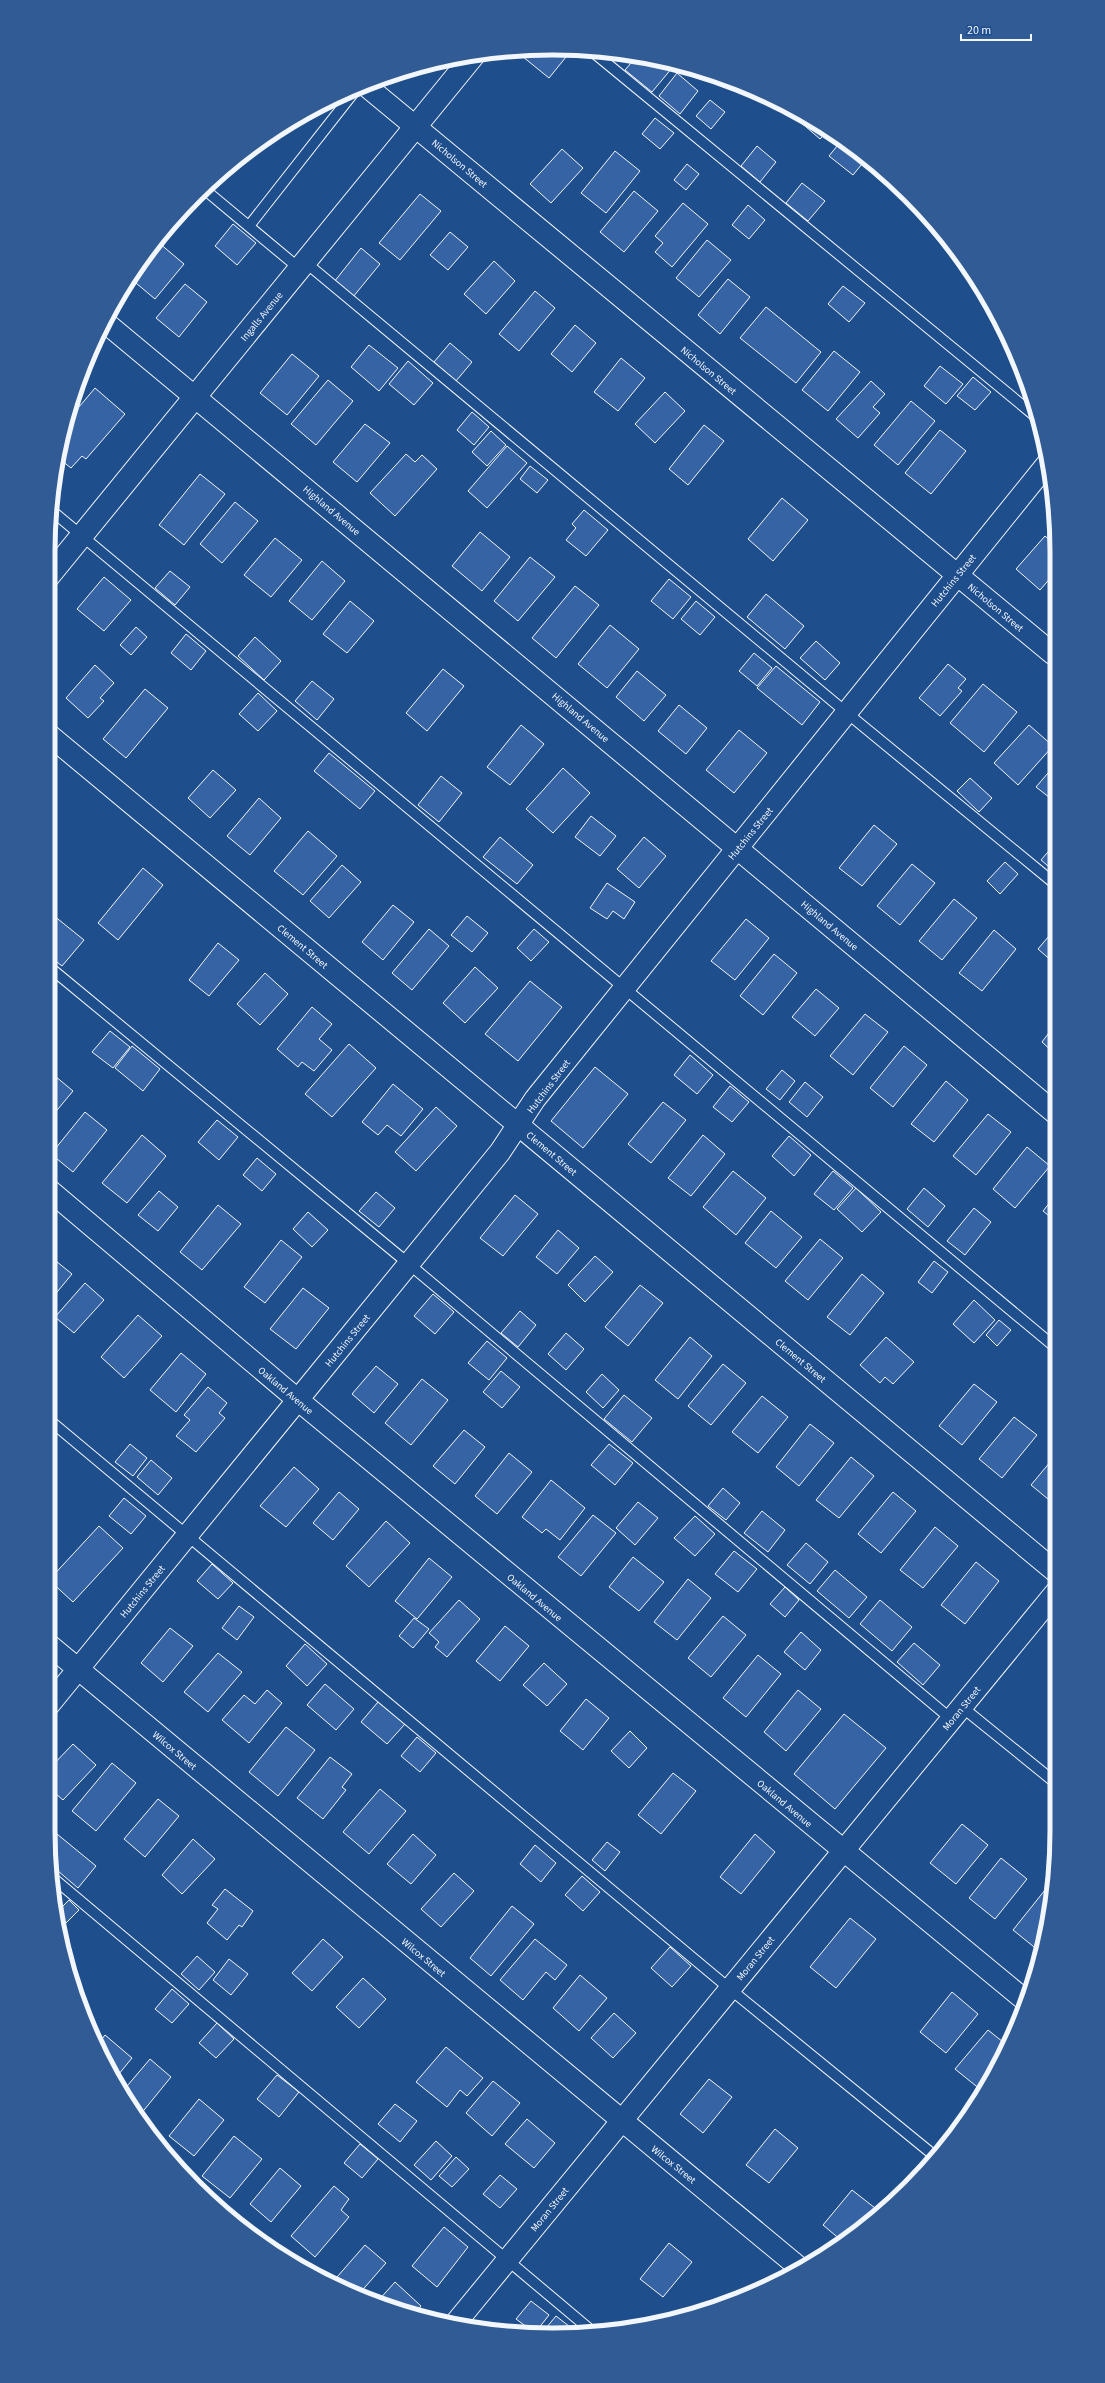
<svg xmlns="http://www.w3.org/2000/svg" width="1105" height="2383" font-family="'Source Sans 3',sans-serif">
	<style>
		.building { fill: #3563a3; stroke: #f2f6ff }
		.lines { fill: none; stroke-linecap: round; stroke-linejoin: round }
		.service-casing { stroke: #f2f6ff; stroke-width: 12 }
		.minor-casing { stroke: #f2f6ff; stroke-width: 23 }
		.tertiary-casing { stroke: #f2f6ff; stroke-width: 24 }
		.service { stroke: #1f4e8c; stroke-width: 10 }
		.minor { stroke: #1f4e8c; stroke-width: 21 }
		.tertiary { stroke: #1f4e8c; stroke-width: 22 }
		.labels { text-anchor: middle; stroke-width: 3; stroke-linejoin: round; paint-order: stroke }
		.street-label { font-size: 10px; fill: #f2f6ff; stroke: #1f4e8c }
		.rim { fill: none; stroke: #f2f6ff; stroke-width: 5 }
	</style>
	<rect width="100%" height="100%" fill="#1f4e8c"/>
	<path class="building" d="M552,48L566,57L549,78L517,52Z
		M637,56L666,62L672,68L652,92L625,70Z
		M677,73L698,91L680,114L659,96Z
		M736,83L745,86L757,93L753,98Z
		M710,100L725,112L711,129L696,116Z
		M655,118L674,133L660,149L642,134Z
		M800,118L826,133L820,139L798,120Z
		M841,141L859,152L866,159L853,175L829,156Z
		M757,146L776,162L760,182L741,166Z
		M562,149L583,168L551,203L530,184Z
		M615,151L640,171L606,213L581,193Z
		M687,164L699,174L686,190L674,180Z
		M802,183L825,201L808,221L786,203Z
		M634,191L658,211L624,252L600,232Z
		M420,194L441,211L400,260L379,243Z
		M683,203L708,224L672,267L655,252L663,243L655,236Z
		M748,205L765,220L749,239L732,225Z
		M233,224L256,243L237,265L215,246Z
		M450,232L468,247L448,270L430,255Z
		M707,240L731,260L699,297L676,278Z
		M159,243L184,264L155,299L130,278Z
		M361,248L380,264L353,297L334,282Z
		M494,261L515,281L486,314L464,294Z
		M728,279L750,297L720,334L698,315Z
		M185,284L207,302L179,337L156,318Z
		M843,286L865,303L849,322L828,304Z
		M535,291L555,308L519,351L499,334Z
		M766,307L821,352L796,383L740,338Z
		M575,325L596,343L572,372L551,354Z
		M450,343L472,362L456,381L434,362Z
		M369,345L398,368L379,391L351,367Z
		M834,351L860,372L828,411L802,390Z
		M292,354L319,376L287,415L260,393Z
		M621,358L645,378L618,411L594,392Z
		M408,361L433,383L414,405L389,384Z
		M940,366L963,384L946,404L924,386Z
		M973,377L991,392L975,410L957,396Z
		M328,380L353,401L316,445L291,424Z
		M871,381L885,394L873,407L880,413L858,438L836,419Z
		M95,388L125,414L86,459L82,456L71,468L57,457L58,454L68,420Z
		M665,392L685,411L655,443L635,424Z
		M911,401L935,421L898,465L874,445Z
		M472,412L489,427L474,445L457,430Z
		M365,424L390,443L357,482L333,462Z
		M704,425L724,441L688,485L669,469Z
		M940,430L966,451L931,494L905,473Z
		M491,431L506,445L487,466L472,452Z
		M507,446L527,463L487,508L468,491Z
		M406,454L415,462L422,455L437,469L395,516L370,493Z
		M530,466L548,480L537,493L520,479Z
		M200,474L225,494L184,545L159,525Z
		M782,498L808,520L773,561L748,539Z
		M235,502L258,521L222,563L200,544Z
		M584,510L608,530L586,556L566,540L576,528L572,524Z
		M480,532L510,557L482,591L452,566Z
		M1045,536L1053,543V575L1040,590L1016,569Z
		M275,538L302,560L271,597L244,575Z
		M530,557L555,577L518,621L494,601Z
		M322,561L345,581L312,620L289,601Z
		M170,571L190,587L175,605L155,588Z
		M104,577L131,600L104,631L77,609Z
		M669,579L691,597L673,619L651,601Z
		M575,586L599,605L556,658L532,638Z
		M766,594L804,626L785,649L747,617Z
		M350,601L374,621L347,653L323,634Z
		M696,601L715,617L700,635L681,619Z
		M610,625L639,649L607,688L578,664Z
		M136,627L147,637L131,655L120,645Z
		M186,634L206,651L191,670L171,653Z
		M255,637L281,661L264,680L238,656Z
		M816,641L840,663L825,680L800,658Z
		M754,653L772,668L757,686L739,671Z
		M948,664L966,679L958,688L962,691L940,716L919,698Z
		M95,665L114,683L100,698L104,701L88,718L66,698Z
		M776,666L820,702L802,725L757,688Z
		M443,669L464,686L427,731L406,713Z
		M637,671L666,695L644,721L616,697Z
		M312,681L334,699L317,720L295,701Z
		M983,684L1017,712L984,752L950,723Z
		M145,689L168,708L126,758L103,739Z
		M258,693L277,711L258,731L239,714Z
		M679,705L707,728L686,754L658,731Z
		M521,725L544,744L510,785L487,767Z
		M1029,725L1053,746L1018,785L994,763Z
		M739,730L767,753L734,793L706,770Z
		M329,753L375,791L360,809L314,771Z
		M1054,766V801L1036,787Z
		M563,768L590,793L553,833L526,809Z
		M213,770L236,790L210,818L188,798Z
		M441,776L462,793L439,822L418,805Z
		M970,778L992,798L979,812L957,791Z
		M259,798L281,818L250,855L227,836Z
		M591,816L616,836L600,856L575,837Z
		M874,825L897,844L862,886L839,868Z
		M308,831L337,856L303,895L274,871Z
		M500,837L533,865L517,884L483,857Z
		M644,837L666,856L639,888L617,869Z
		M1054,845V871L1041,860Z
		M1005,862L1018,874L1000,894L987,881Z
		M912,864L935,883L900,925L877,906Z
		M342,865L361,882L329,918L310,901Z
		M143,868L163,885L118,940L98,923Z
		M607,883L635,902L624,919L613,911L607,919L590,908Z
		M954,899L977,918L942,960L919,941Z
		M393,905L414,922L383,960L362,942Z
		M48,911L84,940L62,966L48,955Z
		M467,916L488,933L472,952L451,935Z
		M746,919L769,938L735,980L711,961Z
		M429,929L449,946L412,990L392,973Z
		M534,929L549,942L531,961L517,948Z
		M994,930L1016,949L982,991L959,973Z
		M1054,930V963L1038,949Z
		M218,943L239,960L209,996L189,980Z
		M774,954L797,973L763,1015L740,996Z
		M475,967L498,988L465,1023L443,1003Z
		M265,973L288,994L260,1025L237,1004Z
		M530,981L562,1007L518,1061L485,1034Z
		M816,989L839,1008L815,1036L792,1017Z
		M312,1007L332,1024L319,1039L332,1050L314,1071L302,1062L298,1067L277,1049Z
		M865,1014L888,1032L853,1075L830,1056Z
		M1054,1026V1053L1042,1042Z
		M110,1031L130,1047L113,1068L92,1052Z
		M349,1044L376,1068L332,1117L305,1094Z
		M132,1046L160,1069L143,1091L115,1068Z
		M904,1046L927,1065L893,1107L870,1088Z
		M690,1055L713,1075L697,1094L674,1075Z
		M595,1067L628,1094L583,1148L551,1121Z
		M782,1070L795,1081L780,1100L766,1089Z
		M49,1071L73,1091L48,1121V1072Z
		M946,1081L968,1100L934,1142L911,1124Z
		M805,1082L823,1097L807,1117L789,1102Z
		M393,1084L423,1109L401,1136L387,1125L378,1135L362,1122Z
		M730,1086L749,1102L732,1122L713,1107Z
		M663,1102L686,1120L651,1163L628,1144Z
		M436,1107L457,1126L416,1171L395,1152Z
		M85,1112L107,1130L73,1172L51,1154Z
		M988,1114L1011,1132L976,1175L953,1156Z
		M217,1120L238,1137L219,1160L198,1142Z
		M142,1135L166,1156L127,1203L102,1183Z
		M703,1135L725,1154L691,1196L668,1178Z
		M789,1136L811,1155L794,1176L772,1156Z
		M1027,1147L1050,1166L1015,1208L993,1189Z
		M257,1158L276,1174L262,1191L243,1175Z
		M733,1171L766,1198L736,1235L703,1207Z
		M833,1171L853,1188L834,1210L814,1194Z
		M856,1188L881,1212L862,1232L837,1209Z
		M924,1188L945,1206L928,1227L907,1209Z
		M159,1191L178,1207L158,1231L138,1215Z
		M376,1192L395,1208L379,1227L359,1211Z
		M515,1195L538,1214L503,1256L480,1238Z
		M1055,1196V1221L1043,1211Z
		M218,1205L241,1224L202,1270L180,1252Z
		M974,1208L991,1222L965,1255L947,1241Z
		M771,1211L802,1237L776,1268L745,1243Z
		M308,1212L328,1230L312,1247L293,1229Z
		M558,1230L579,1248L557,1274L536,1257Z
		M820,1239L843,1258L808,1300L785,1281Z
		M281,1240L302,1257L265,1303L244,1287Z
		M595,1256L613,1272L585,1302L568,1285Z
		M51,1257L72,1274L53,1297L48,1293V1261Z
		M934,1261L948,1272L932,1293L918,1282Z
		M862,1274L884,1293L850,1335L827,1317Z
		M85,1283L104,1300L74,1333L55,1317Z
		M640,1285L663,1303L628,1346L605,1327Z
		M303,1288L329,1308L296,1349L270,1329Z
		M433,1294L454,1312L435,1334L414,1316Z
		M974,1300L995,1320L974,1343L953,1324Z
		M520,1311L536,1325L518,1347L501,1333Z
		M138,1315L162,1336L124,1378L101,1357Z
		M999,1320L1011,1330L997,1346L986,1335Z
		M566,1333L584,1349L566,1370L548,1354Z
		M690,1337L712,1356L678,1399L655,1380Z
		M886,1337L914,1362L893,1384L885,1377L880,1383L860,1365Z
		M487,1341L507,1358L489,1380L468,1363Z
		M181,1353L206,1374L176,1412L150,1390Z
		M723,1364L746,1383L711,1425L688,1406Z
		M376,1366L398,1384L374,1413L352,1394Z
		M501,1371L520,1387L502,1408L483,1392Z
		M602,1374L619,1390L603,1408L586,1392Z
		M422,1379L448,1400L411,1445L385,1423Z
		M974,1384L997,1402L962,1445L939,1426Z
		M208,1387L227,1403L219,1413L225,1418L196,1452L176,1436L190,1420L184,1415Z
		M624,1395L652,1418L632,1442L604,1419Z
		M762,1396L788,1417L758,1453L732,1432Z
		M1014,1417L1037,1435L1002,1478L979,1459Z
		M810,1424L834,1443L799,1486L776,1467Z
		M464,1430L485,1447L455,1484L433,1466Z
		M130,1444L147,1458L133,1476L115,1462Z
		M609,1444L633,1463L615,1485L591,1465Z
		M509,1453L532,1472L497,1514L475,1496Z
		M1056,1455V1502L1054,1504L1031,1485Z
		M851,1457L874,1476L839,1518L816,1500Z
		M151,1460L172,1478L158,1495L137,1477Z
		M294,1467L319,1489L286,1527L260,1506Z
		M551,1480L585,1508L560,1540L546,1529L542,1533L522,1517Z
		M723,1488L740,1503L726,1520L708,1506Z
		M339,1492L359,1509L333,1540L313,1523Z
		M893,1492L916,1511L881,1553L858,1534Z
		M124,1498L146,1516L131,1534L109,1516Z
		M638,1502L658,1518L635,1545L616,1528Z
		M762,1511L785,1530L768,1552L744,1533Z
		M593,1515L616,1533L581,1576L558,1557Z
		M695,1516L715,1534L695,1556L674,1538Z
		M386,1521L410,1543L369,1587L346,1566Z
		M99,1526L123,1548L73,1602L49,1580Z
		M935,1527L958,1546L923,1588L900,1570Z
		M806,1543L828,1562L810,1584L787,1565Z
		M48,1550L53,1555L48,1561Z
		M734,1551L757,1569L738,1592L715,1574Z
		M633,1557L664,1582L639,1611L609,1587Z
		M429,1558L452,1577L417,1619L395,1601Z
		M976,1562L999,1581L965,1624L941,1605Z
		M212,1564L233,1583L218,1599L197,1581Z
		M835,1570L867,1597L849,1618L817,1591Z
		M688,1579L711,1598L677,1640L654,1622Z
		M785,1587L799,1600L785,1617L770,1604Z
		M459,1600L480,1619L447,1657L435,1647L439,1642L429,1633Z
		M880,1600L912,1627L892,1651L860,1624Z
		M239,1606L254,1617L237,1640L222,1628Z
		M723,1616L746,1635L711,1677L688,1658Z
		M414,1618L429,1629L413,1648L399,1636Z
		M505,1626L529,1646L500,1681L476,1661Z
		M170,1628L193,1646L163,1682L141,1663Z
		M801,1632L821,1650L805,1670L784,1652Z
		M914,1643L940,1665L923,1685L897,1662Z
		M305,1644L327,1664L307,1686L286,1666Z
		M218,1653L242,1672L208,1712L184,1692Z
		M758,1655L781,1674L746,1717L723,1698Z
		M544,1663L567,1684L547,1706L523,1685Z
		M325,1684L354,1709L336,1730L307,1705Z
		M267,1690L282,1703L249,1743L222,1720L244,1695L255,1704Z
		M798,1690L821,1709L786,1751L764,1732Z
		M586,1699L609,1718L583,1750L560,1731Z
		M378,1702L405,1724L387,1744L361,1722Z
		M844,1714L886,1748L835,1809L794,1774Z
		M286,1727L315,1750L278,1796L249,1772Z
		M630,1731L647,1748L629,1768L611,1751Z
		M417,1737L436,1753L420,1772L401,1756Z
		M73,1744L96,1765L63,1800L48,1787L56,1776L49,1769Z
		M330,1757L352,1774L342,1787L346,1790L323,1819L297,1798Z
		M112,1763L136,1783L96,1831L72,1811Z
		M673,1773L696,1791L661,1834L638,1815Z
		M380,1789L406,1811L369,1854L343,1832Z
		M158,1799L179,1816L145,1857L124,1839Z
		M962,1824L988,1845L956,1884L930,1863Z
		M57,1834L96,1866L78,1888L51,1865L49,1844Z
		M413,1834L436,1855L411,1884L387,1864Z
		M755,1834L775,1852L741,1894L720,1877Z
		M193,1839L215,1859L182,1894L162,1875Z
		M607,1842L620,1852L605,1871L592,1860Z
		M535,1845L556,1863L541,1882L520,1864Z
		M1001,1858L1027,1879L995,1919L969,1898Z
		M454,1873L474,1891L441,1927L421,1909Z
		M582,1876L600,1892L583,1911L565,1895Z
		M225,1889L253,1911L242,1927L239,1925L227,1940L207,1923L218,1909L212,1905Z
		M1045,1890L1051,1895L1047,1929L1039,1951L1013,1930Z
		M69,1900L79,1910L63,1926L57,1921L56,1913Z
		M512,1906L534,1924L491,1976L470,1958Z
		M850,1918L876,1939L836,1988L810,1967Z
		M323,1939L343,1957L312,1991L292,1973Z
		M535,1939L567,1965L555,1980L546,1972L523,2000L500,1980Z
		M670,1947L691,1966L672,1987L651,1968Z
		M197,1956L215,1972L199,1990L181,1974Z
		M229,1959L248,1974L231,1995L213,1980Z
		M580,1975L607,1998L579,2031L553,2008Z
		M363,1978L386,1999L359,2028L336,2007Z
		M172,1989L189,2004L172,2023L155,2009Z
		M952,1992L978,2014L946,2053L920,2032Z
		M614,2013L636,2033L613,2058L591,2038Z
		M217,2023L234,2039L216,2058L199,2043Z
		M988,2030L1008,2046L992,2077L981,2090L955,2069Z
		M105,2035L132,2058L114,2080L98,2044Z
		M446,2047L483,2078L467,2096L460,2090L447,2107L416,2082Z
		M150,2059L171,2077L140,2115L122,2092Z
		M277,2075L299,2092L279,2117L257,2099Z
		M709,2079L732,2097L703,2133L680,2114Z
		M493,2081L520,2103L492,2136L466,2113Z
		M199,2099L224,2120L194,2156L169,2136Z
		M395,2104L417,2121L400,2142L378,2124Z
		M527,2119L555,2143L534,2168L505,2144Z
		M775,2129L798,2148L769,2183L746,2165Z
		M234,2136L262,2159L230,2198L202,2176Z
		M436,2141L452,2156L431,2180L414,2165Z
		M360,2144L378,2159L362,2178L344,2163Z
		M456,2157L469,2169L452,2187L439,2176Z
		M280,2168L301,2186L271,2222L250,2204Z
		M500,2175L517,2189L500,2208L483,2194Z
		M334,2186L349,2199L341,2210L349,2217L315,2257L291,2236Z
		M852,2190L875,2208L857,2230L842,2241L823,2225Z
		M444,2227L468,2247L437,2287L412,2266Z
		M669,2243L692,2262L663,2297L640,2279Z
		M365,2245L386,2263L359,2294L337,2277Z
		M395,2282L421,2306L414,2315L377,2302Z
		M531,2301L549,2315L535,2333L516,2319Z
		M556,2316L574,2330L571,2334H541Z
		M630,2320L637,2326L622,2330Z"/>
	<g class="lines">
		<g class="service-casing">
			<path id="service" d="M593,52L1034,415
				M204,189L300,269
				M249,226L358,87
				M305,262L847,713L1054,883
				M52,511L1055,1347
				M48,966L409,1264L951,1719
				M48,1419L730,1989L936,2157
				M962,1707L1057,1784
				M53,1878L593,2332"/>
		</g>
		<g class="minor-casing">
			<path id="minor" d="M365,85L1053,654
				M106,323L1055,1113
				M48,734L1056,1572
				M48,1189L298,1400L1026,2001
				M48,1644L801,2269
				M48,1706L500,1152L535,1099L1047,464
				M454,2325L1056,1592"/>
		</g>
		<g class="tertiary-casing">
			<path id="tertiary" d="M48,577L473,56"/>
		</g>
		<use href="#service" class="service"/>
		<use href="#minor" class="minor"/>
		<use href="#tertiary" class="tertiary"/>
	</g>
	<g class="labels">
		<g class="street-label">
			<text transform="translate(460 163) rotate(40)" y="4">Nicholson Street</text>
			<text transform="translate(261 316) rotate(-51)" y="4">Ingalls Avenue</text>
			<text transform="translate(709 370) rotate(40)" y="4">Nicholson Street</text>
			<text transform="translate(332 510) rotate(40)" y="4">Highland Avenue</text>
			<text transform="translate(953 580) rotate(-51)" y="4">Hutchins Street</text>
			<text transform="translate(996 607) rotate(40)" y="4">Nicholson Street</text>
			<text transform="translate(581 717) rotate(40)" y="4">Highland Avenue</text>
			<text transform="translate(750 833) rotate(-51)" y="4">Hutchins Street</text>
			<text transform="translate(830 925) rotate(40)" y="4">Highland Avenue</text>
			<text transform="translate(303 946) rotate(40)" y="4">Clement Street</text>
			<text transform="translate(548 1086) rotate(-53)" y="4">Hutchins Street</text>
			<text transform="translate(552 1153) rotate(40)" y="4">Clement Street</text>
			<text transform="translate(347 1340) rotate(-51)" y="4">Hutchins Street</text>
			<text transform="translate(801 1360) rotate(40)" y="4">Clement Street</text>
			<text transform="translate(286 1390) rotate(40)" y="4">Oakland Avenue</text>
			<text transform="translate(142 1591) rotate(-51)" y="4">Hutchins Street</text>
			<text transform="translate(535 1597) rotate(40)" y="4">Oakland Avenue</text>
			<text transform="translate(961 1708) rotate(-51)" y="4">Moran Street</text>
			<text transform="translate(175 1750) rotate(40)" y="4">Wilcox Street</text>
			<text transform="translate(785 1803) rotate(40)" y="4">Oakland Avenue</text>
			<text transform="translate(424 1957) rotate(40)" y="4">Wilcox Street</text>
			<text transform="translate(755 1958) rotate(-51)" y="4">Moran Street</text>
			<text transform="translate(674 2164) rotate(39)" y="4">Wilcox Street</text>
			<text transform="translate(549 2209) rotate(-51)" y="4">Moran Street</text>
		</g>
	</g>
	<path d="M0 0H1105V2383H0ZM552 55H553A497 497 0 0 1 1050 552V1831A497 497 0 0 1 553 2328H552A497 497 0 0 1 55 1831V552A497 497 0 0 1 552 55Z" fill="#305b95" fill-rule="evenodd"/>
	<path class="rim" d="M552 55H553A497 497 0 0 1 1050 552V1831A497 497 0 0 1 553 2328H552A497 497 0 0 1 55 1831V552A497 497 0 0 1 552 55Z"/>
	<path d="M961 34v6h70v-6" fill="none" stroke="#f2f6ff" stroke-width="2"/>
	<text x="967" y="34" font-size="12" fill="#f2f6ff" stroke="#1f4e8c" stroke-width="3" paint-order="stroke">20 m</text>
</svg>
